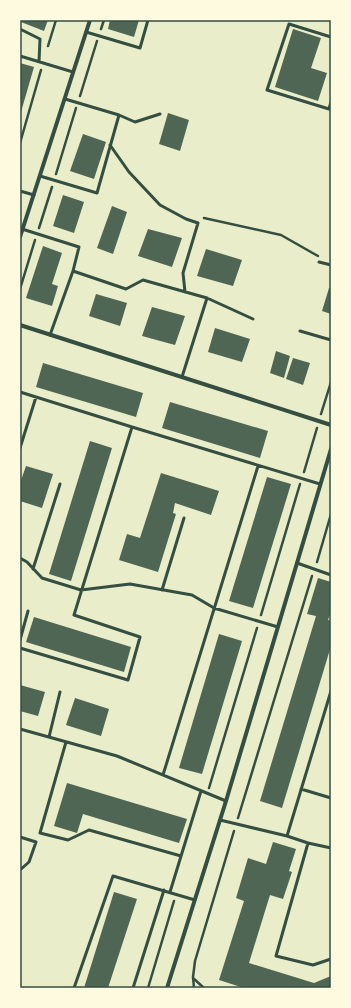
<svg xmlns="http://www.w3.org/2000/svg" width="351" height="1008" font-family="'Noto Sans',sans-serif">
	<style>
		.building { fill: #4f6655 }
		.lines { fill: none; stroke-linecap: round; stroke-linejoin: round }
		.path { stroke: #344e41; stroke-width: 2.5 }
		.service { stroke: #344e41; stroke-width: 3 }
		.minor { stroke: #344e41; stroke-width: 4 }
		.neatline { fill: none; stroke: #344e41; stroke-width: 1.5 }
	</style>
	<rect width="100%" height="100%" fill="#e9edc9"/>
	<path class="building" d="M21,20H48L44,31L21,22Z
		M110,20H139L134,37L108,29Z
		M293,29L321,38L311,68L327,73L318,101L275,87Z
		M20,63L34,67L21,112L20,111Z
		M168,113L189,120L180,151L159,144Z
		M83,134L106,142L94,179L70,171Z
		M63,195L84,202L74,233L53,226Z
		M112,206L127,212L113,254L97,248Z
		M148,229L182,238L172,267L138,256Z
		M43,246L62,253L52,284L58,286L52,306L26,298Z
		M206,249L242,260L233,286L197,276Z
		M329,288L331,289V314L322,311Z
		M96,294L127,303L120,326L89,316Z
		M152,307L185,316L175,345L142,336Z
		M215,328L250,339L242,362L208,352Z
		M276,351L290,356L284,378L270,373Z
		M293,358L310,363L303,385L286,379Z
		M43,363L143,393L136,417L36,387Z
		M170,402L268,431L260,458L162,428Z
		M90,441L112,448L71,581L49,574Z
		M26,466L53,474L42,508L20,501V483Z
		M161,473L219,491L211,515L175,503L173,513L176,514L158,572L119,560L127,534L140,538Z
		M267,477L291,484L253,608L229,601Z
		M318,578L331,582V612L328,620L331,621V646L282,808L260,801L316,616L307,614Z
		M34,617L131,647L124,672L26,642Z
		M219,634L242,641L202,774L179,768Z
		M20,685L45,692L38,716L20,711Z
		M75,698L109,709L101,736L66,725Z
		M67,783L187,819L179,843L83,814L77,833L54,826Z
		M273,842L296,849L289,871L292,872L283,899L270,895L249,963L314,983L331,976V988H244L219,980L244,901L236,898L248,858L266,864Z
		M114,892L137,899L108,988H84Z"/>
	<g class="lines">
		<path class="path" d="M101,29L104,20
			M48,46L56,20
			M80,96L97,41
			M20,143L41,70
			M56,174L76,108
			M204,218L281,235L318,256
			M39,228L52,187
			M20,289L35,240
			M321,414L331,382
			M304,472L317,428
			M317,562L331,514
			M261,615L300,484
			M209,788L257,628
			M238,818L312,576
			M193,978L204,988
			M148,988L174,901
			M194,988L193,977L195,961L234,831"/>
		<path class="service" d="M20,29L40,39L39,62
			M86,32L140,48L148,20
			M331,37L289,24L267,90L329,109L331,102
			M20,56L73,72
			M119,115L135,122L160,114
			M110,145L129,172L160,205L186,219L198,223L183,273L185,292
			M40,176L97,193L119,115L65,99
			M20,191L34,195
			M22,229L79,247L73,271L50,335
			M319,262L331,265
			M73,271L126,289L143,280L207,298L253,319
			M300,331L331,340
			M182,377L207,298
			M20,392L132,427
			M20,448L36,397
			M20,558L27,562L42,578L81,590L130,584L192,595L214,608L278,627
			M297,563L331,575
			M33,569L60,484
			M162,590L184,518
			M20,640L28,611
			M20,648L128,680L140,637L74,615L132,427L320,484
			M20,729L117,756L226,801
			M49,737L60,692
			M66,742L40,833L68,840L89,830L181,856
			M163,775L258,466
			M301,789L331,798
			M220,820L287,836L308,843L276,956L313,965L331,959
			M287,836L331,691
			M20,837L36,842L29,862L20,870
			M308,843L331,848
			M170,892L201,791
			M74,988L113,876L195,900
			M133,988L164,890"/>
		<path class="minor" d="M20,237L90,20
			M20,325L331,425
			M167,988L226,801L331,449"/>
	</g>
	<rect width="351" height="1008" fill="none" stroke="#fefae0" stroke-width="42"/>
	<rect x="21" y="21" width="309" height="966" class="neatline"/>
</svg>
